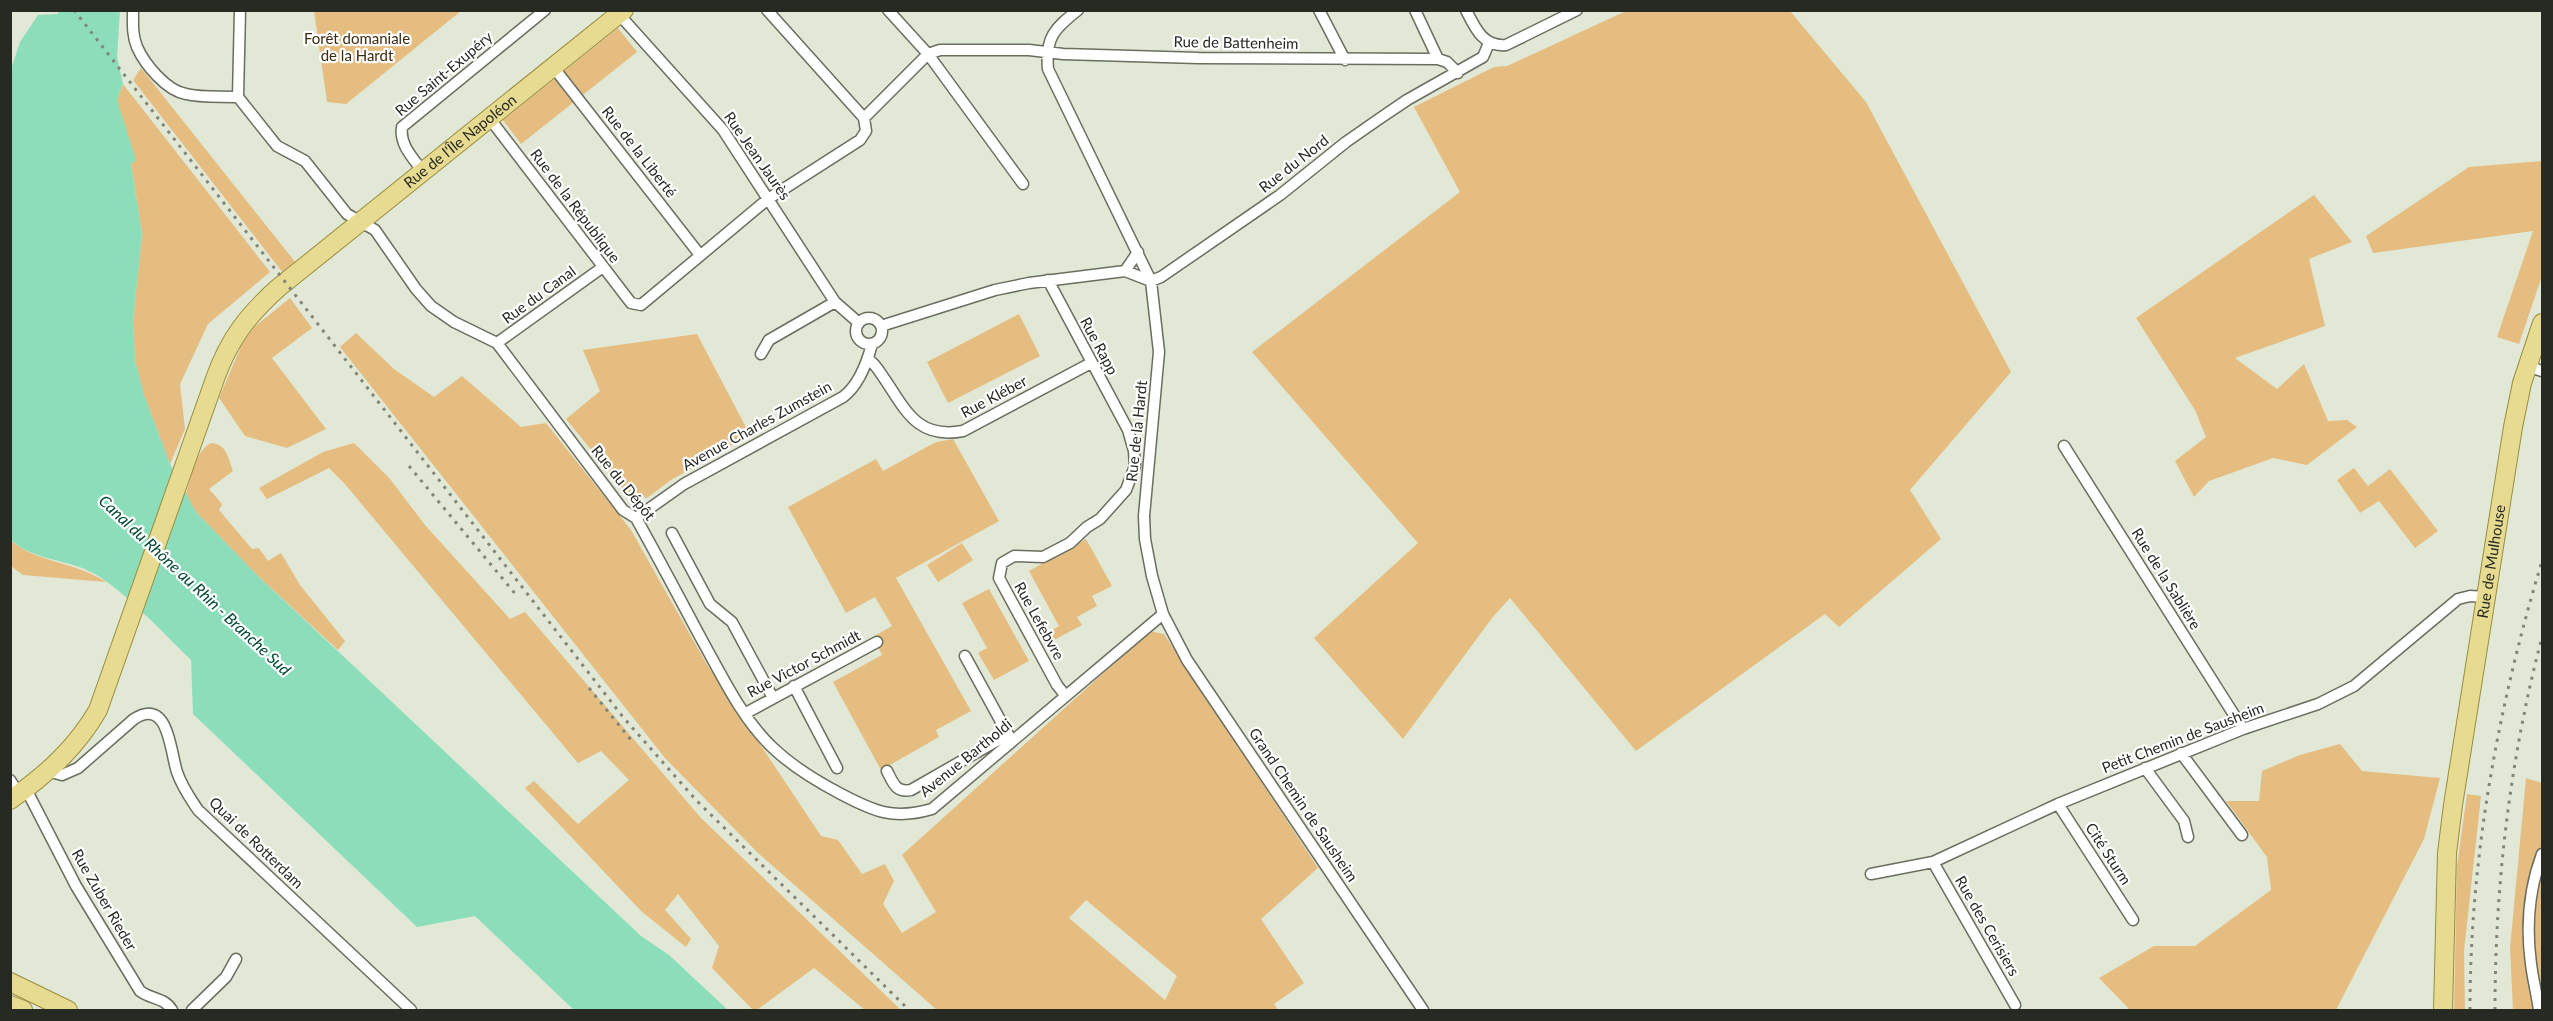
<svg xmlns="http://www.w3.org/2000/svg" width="2553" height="1021" font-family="Lato,sans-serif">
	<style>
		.green { fill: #e5bd80; fill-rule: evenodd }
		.water { fill: #8cdebb }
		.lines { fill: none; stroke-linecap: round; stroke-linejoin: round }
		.street-casing { stroke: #696e5f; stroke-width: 13 }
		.primary-casing { stroke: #998d3c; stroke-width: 20 }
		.street { stroke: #fff; stroke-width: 10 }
		.primary { stroke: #e7db92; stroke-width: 18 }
		.rail { stroke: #818579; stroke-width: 3; stroke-dasharray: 3 6; stroke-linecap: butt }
		.labels { text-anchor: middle; stroke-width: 4.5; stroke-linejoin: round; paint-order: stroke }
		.park-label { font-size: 15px; fill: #3c2b0e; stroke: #fff }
		.street-label { font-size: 15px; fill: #272923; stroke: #fff }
		.water-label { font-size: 16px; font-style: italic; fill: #004832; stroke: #fff }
	</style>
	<rect width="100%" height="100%" fill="#e2e8d6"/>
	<path class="green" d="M314,11V10L461,11L346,104L327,102Z
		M1790,11L1866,102L2011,372L1910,490L1941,539L1839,627L1825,614L1636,751L1510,598L1492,618L1403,739L1314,638L1418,543L1252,352L1460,192L1414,107L1494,67L1507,66L1626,11Z
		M618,28L637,52L521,144L503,120Z
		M141,68L296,263L283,273L133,80Z
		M123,84L270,272L208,324L180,384L185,429L170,464L144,395L135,360L133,321L142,234L131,164L117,100Z
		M2542,161V276L2519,344L2497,337L2533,231L2373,253L2366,236L2469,167Z
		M2314,195L2352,242L2309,259L2325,326L2235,358L2277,389L2304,364L2328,421L2347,420L2357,427L2307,465L2273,458L2209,481L2194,497L2175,461L2206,437L2195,410L2136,318Z
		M290,298L312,328L272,358L326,429L287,448L245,436L219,398L242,344L254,327Z
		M1019,314L1040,356L948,403L927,362Z
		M356,333L394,369L434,397L462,376L521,427L546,423L631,530L706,663L821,836L838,840L862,874L885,864L894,881L883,904L902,933L936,912L902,855L1150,631L1164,634L1318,868L1261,919L1304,983L1274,1004L1278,1010H937L758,853L665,758L340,347ZM1086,900L1177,976L1165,1000L1069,918Z
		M697,334L750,435L671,480L647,498L628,495L566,419L600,391L583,350Z
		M953,439L999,521L896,578L971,711L936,730L939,737L881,770L833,682L882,655L873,637L892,626L875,597L846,613L788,507L876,459L883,471L936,442Z
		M211,443C227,444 228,458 233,471L209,489L222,504L219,510L252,549L259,548L268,561L281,553L300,585L345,641L338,650L259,577L196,512L186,494C191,479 195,451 211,443Z
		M354,443L390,479L425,525L510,619L525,612L701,818L901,1010H865L814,968L757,1010H753L712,968L719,946L678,894L665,910L691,939L686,947L641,911L525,788L534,781L578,824L629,780L601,751L578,763L344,483L329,468L267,499L259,488L323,452Z
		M2354,468L2368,486L2390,469L2438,531L2415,548L2379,501L2360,513L2337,480Z
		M1086,539L1112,586L1092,596L1097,606L1077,617L1082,625L1047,644L1042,636L1059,626L1029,571Z
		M10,540C37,563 77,562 106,582L23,575L11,566Z
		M962,543L973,560L938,582L927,565Z
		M989,589L1029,661L994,680L978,653L987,648L962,603Z
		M2340,744L2362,771L2440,778L2424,839L2336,1010H2130L2099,978L2154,946H2195L2271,890L2267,857L2226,801H2259L2262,771L2300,755Z
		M2526,778L2542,783V1010H2513L2510,948Z
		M2467,794L2481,796L2464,951L2465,1010H2454L2457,866Z"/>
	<path class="water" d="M58,11H120L117,57L123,84L117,100L136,160L131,164L142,234L133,321L135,360L144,395L170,464L196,512L259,577L641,936L669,955L728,1010H574L475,916L417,927L193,714L191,660C164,634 127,593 95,574C69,559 34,561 11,540V69L20,42L38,15L58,14Z"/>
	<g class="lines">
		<g class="street-casing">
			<path id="street" d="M133,10C133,23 132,35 137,47C145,65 167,91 186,94C202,98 221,96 238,97
				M240,10L238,97L277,146L305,161L347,214L375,230L416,289L431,306L454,322L497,343L623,510L636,518C659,559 681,601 703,642C723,678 743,720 773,748C792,766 818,782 841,794C875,812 894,820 932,809L1163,614
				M767,10L864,118
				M888,10L928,54L940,50H1029L1063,54L1198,58L1438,59L1447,62L1458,73
				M1078,10C1055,28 1045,37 1048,69L1151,281L1159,352L1144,516L1145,539L1152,576L1163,614L1187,660L1423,1010
				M1319,10L1345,60
				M1415,10L1438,59
				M1466,10C1475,28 1483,47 1506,45L1577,10
				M616,11L723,130L835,302L859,323
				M554,68L700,255
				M490,119L631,303L641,305L768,199L860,140L866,131L864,118L928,54L1023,184
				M424,173C414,159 399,145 402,127L545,10
				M1125,271L1138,252
				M1048,280L1128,430L1134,451L1135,466L1126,490L1100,519L1087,527L1070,543L1043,557L1014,556L1002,563L999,578L1057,685L1065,695
				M856 331a13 13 0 1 1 26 0a13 13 0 1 1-26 0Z
				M881,326L995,290L1029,283L1125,271L1151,281L1161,277L1280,195L1346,142L1379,119L1407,100L1483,57L1489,43
				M497,343L603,267
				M761,354L769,340L835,302
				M868,359C876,364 880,373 886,381C907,413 919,439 963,431L1091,363
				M2527,366L2542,371
				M2064,446L2243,729
				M636,518L684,484L843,397C859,385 867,363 872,344
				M672,533L710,604L732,622L773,698
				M965,656L1010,738
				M794,686L837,768
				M746,713L877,642
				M2181,753L2242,835
				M2145,768L2184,821L2188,837
				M48,771L62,775L78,768L134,719C169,697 170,751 177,772C182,787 190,798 198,810L411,1010
				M887,771C893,783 896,793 911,790L1007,735
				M10,780L19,794
				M26,789L76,886L140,991C152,1000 164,997 172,1010
				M2058,804L2133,920
				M1933,862L2015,1005
				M1871,874L1933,862L2058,804L2243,729L2318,704L2354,686L2458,599L2470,596L2486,597
				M192,1010L226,977L236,959
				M2539,1010C2537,995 2533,980 2531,964C2526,927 2529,889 2542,854"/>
		</g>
		<g class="primary-casing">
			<g id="primary">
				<path id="s1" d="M10,800C46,775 76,748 98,710L216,376C230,338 248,315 278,288L624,10"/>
				<path d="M10,982L68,1010"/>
				<path d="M10,1005L23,1010"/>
				<path id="s2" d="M2443,1010L2447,853L2453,805L2513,427L2522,383L2542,323"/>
			</g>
		</g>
		<use href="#street" class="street"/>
		<use href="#primary" class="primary"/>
		<path class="rail" d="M74,10L623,717L696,800L909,1010
			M409,466L517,596
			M589,688L631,740
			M2470,1010C2470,857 2498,707 2542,561
			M2495,1010C2495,885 2510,758 2542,637"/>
	</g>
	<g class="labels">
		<g class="park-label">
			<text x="357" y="44">Forêt domaniale<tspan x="357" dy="17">de la Hardt</tspan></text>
		</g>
		<g class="street-label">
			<text transform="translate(1236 43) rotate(1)" y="5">Rue de Battenheim</text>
			<text transform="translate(444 74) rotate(-40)" y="5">Rue Saint-Exupéry</text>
			<text dy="5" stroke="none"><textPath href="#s1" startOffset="824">Rue de l'Île Napoléon</textPath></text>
			<text transform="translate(639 152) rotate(52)" y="5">Rue de la Liberté</text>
			<text transform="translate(757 156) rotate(55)" y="5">Rue Jean Jaurès</text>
			<text transform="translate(1294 164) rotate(-38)" y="5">Rue du Nord</text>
			<text transform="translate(575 206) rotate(53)" y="5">Rue de la République</text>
			<text transform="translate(539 295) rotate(-36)" y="5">Rue du Canal</text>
			<text transform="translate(1099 346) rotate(62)" y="5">Rue Rapp</text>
			<text transform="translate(994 397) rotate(-28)" y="5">Rue Kléber</text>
			<text transform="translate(757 426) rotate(-29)" y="5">Avenue Charles Zumstein</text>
			<text transform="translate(1137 431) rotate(-84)" y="5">Rue de la Hardt</text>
			<text transform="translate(623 483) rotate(51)" y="5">Rue du Dépôt</text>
			<text dy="5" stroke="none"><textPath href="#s2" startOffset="452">Rue de Mulhouse</textPath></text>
			<text transform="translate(2166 579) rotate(58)" y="5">Rue de la Sablière</text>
			<text transform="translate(1039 621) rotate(61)" y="5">Rue Lefebvre</text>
			<text transform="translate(804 664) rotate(-28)" y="5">Rue Victor Schmidt</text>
			<text transform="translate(2183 738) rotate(-21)" y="5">Petit Chemin de Sausheim</text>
			<text transform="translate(966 758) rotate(-39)" y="5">Avenue Bartholdi</text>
			<text transform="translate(1303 805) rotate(56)" y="5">Grand Chemin de Sausheim</text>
			<text transform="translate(256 843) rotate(44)" y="5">Quai de Rotterdam</text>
			<text transform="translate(2108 854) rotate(57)" y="5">Cité Sturm</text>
			<text transform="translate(104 900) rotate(60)" y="5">Rue Zuber Rieder</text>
			<text transform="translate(1987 926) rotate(60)" y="5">Rue des Cerisiers</text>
		</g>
		<g class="water-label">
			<text transform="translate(195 585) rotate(43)" y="6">Canal du Rhône au Rhin - Branche Sud</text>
		</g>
	</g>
	<rect width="2553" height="1021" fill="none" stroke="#272923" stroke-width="24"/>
</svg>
